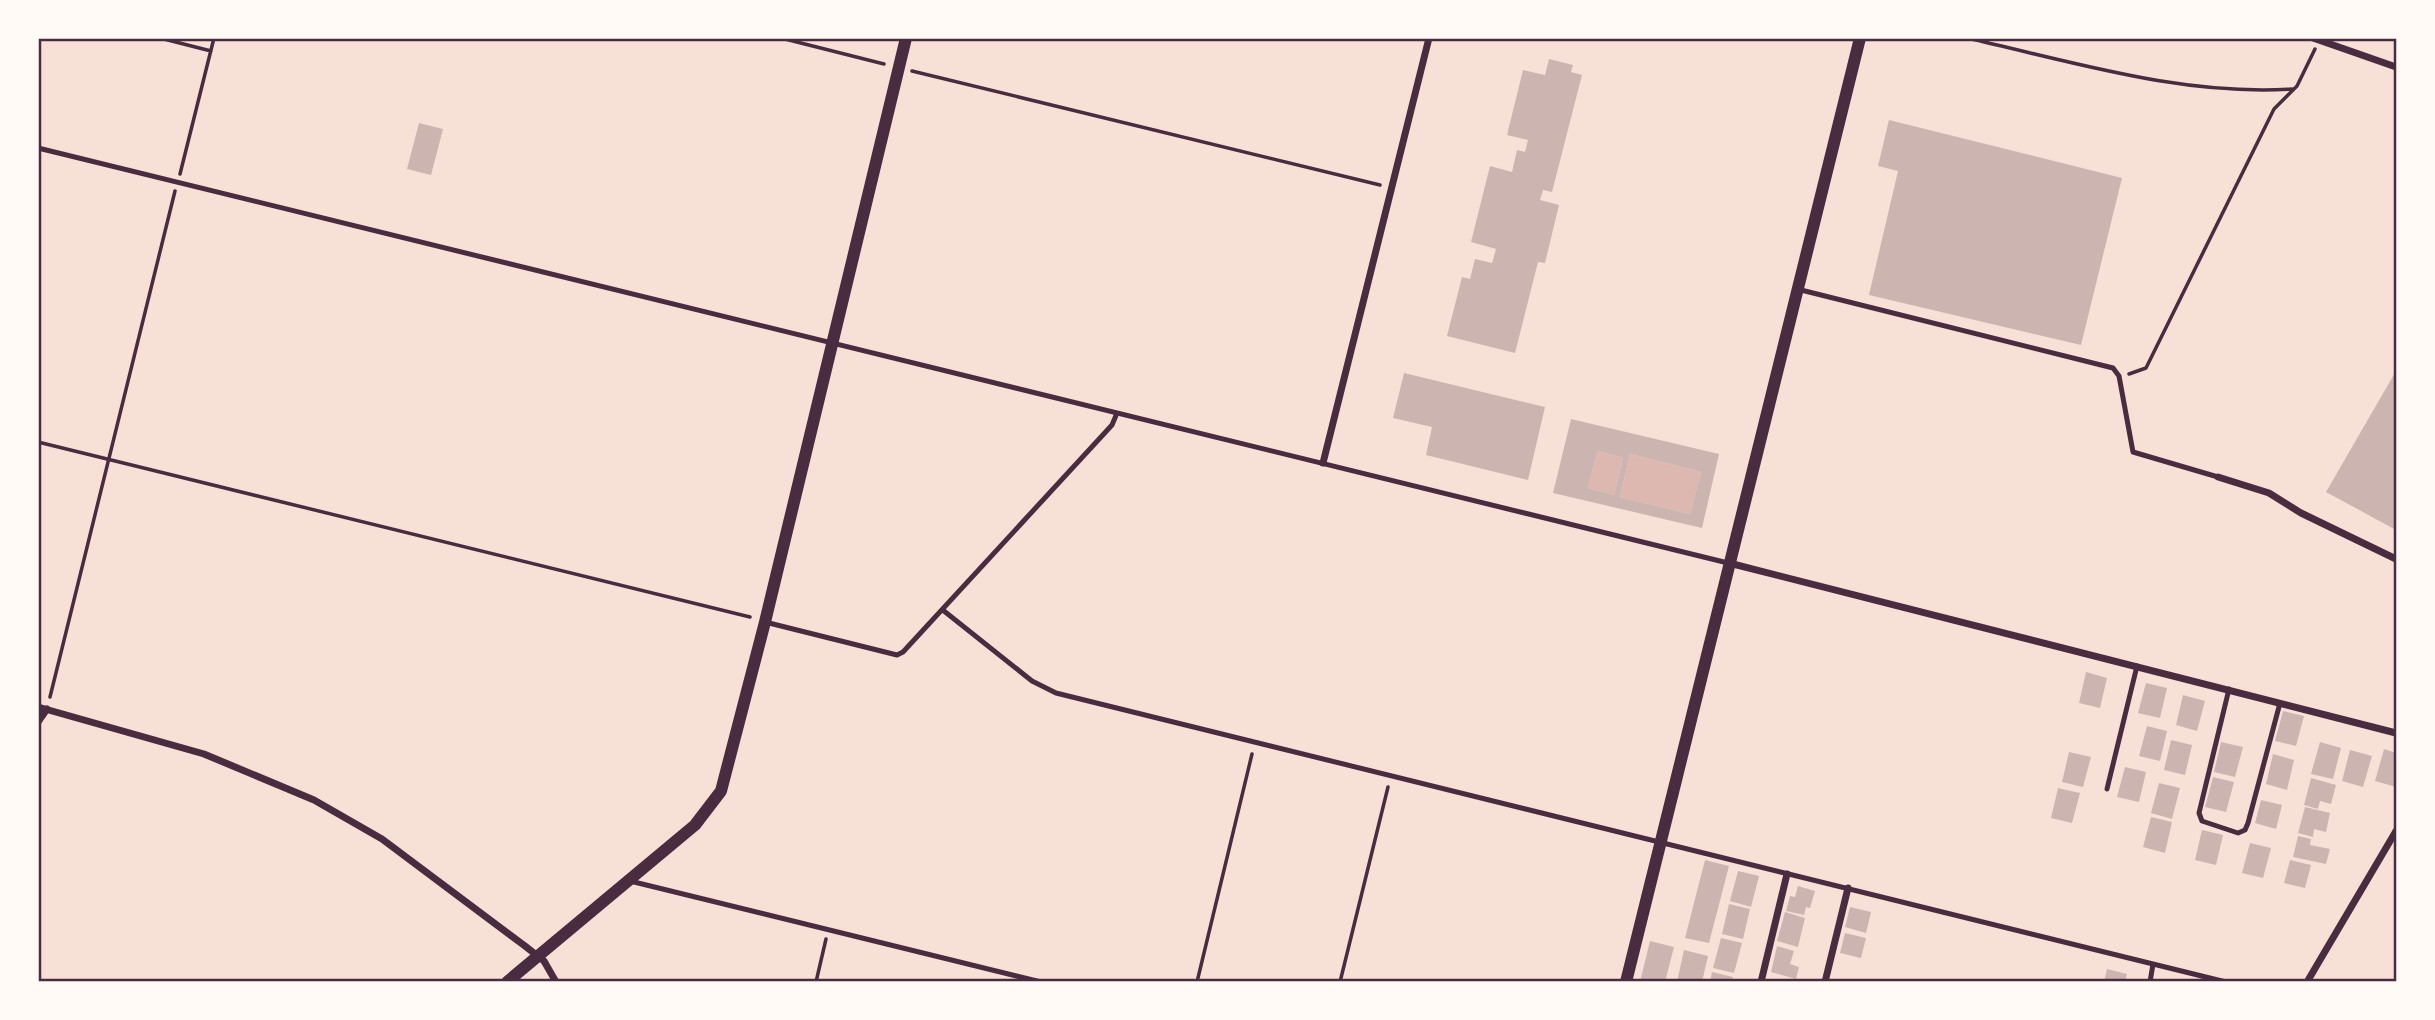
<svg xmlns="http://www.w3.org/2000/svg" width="2435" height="1020" font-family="'Roboto Condensed',sans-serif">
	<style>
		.water { fill: #dcb8b0 }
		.building { fill: #ccb4b1; fill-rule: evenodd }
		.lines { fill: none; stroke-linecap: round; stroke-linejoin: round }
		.path { stroke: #4a2c40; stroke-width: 3.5 }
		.service { stroke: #4a2c40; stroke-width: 5 }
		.minor { stroke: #4a2c40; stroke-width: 7 }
		.tertiary { stroke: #4a2c40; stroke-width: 12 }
		.neatline { fill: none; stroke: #4a2c40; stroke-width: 2.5 }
	</style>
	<rect width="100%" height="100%" fill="#f7e1d7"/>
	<path class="water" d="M1598,451L1623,458L1614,495L1588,488Z
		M1630,454L1701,472L1690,514L1620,497Z"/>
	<path class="building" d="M1549,59L1573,65L1571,72L1582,75L1552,192L1543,190L1540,200L1559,205L1545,263L1538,262L1515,353L1447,336L1462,277L1470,279L1475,259L1492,263L1496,249L1471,242L1490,166L1512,172L1517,150L1525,152L1528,140L1507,135L1523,70L1545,75Z
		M1889,120L2122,178L2081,345L1869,295L1898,171L1878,166Z
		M419,123L443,129L431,175L407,169Z
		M2396,371V530L2326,492Z
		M1404,373L1545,407L1528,480L1426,455L1432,427L1393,418Z
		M1571,419L1719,454L1702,528L1553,493ZM1598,451L1623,458L1614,495L1588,488ZM1630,454L1701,472L1690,514L1620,497Z
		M2086,672L2107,678L2100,708L2079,703Z
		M2146,683L2167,688L2160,718L2138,713Z
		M2183,695L2205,701L2197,731L2176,725Z
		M2283,711L2304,716L2296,746L2275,741Z
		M2147,726L2167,731L2160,761L2139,756Z
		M2171,740L2192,745L2185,775L2164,770Z
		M2221,742L2243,747L2235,777L2214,772Z
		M2320,742L2341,748L2333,779L2311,774Z
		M2384,749L2396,753V787L2375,781Z
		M2350,750L2372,756L2363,787L2342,781Z
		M2069,752L2091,757L2083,787L2062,782Z
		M2273,754L2294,760L2287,790L2266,784Z
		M2125,767L2146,772L2139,802L2117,797Z
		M2213,777L2234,782L2226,812L2205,807Z
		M2311,778L2336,785L2331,804L2320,801L2318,809L2304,805Z
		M2159,783L2180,788L2172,819L2151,813Z
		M2058,788L2080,793L2072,823L2051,818Z
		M2261,800L2282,805L2276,829L2255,823Z
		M2305,807L2330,813L2326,832L2314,829L2313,837L2298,833Z
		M2151,817L2172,822L2165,853L2143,847Z
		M2202,830L2223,835L2216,865L2195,860Z
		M2298,836L2311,839L2310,845L2330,849L2326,864L2293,857Z
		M2250,843L2271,848L2263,878L2242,873Z
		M1705,860L1729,866L1709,943L1685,938Z
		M2290,860L2311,865L2305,888L2284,883Z
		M1738,871L1759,876L1751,907L1730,901Z
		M1798,886L1815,891L1810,908L1806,907L1804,915L1786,911L1790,896L1795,897Z
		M1729,904L1750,909L1743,939L1722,934Z
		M1850,907L1871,912L1866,933L1845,927Z
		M1785,912L1805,918L1798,947L1777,941Z
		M1845,933L1866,938L1861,958L1840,953Z
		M1721,938L1742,943L1734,973L1713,968Z
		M1650,941L1674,947L1665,982H1640Z
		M1777,946L1794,951L1790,964L1799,967L1796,979L1771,972Z
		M1684,950L1708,956L1702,982H1677Z
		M2107,969L2127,974L2125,982H2104Z
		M1712,972L1733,977L1732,982H1710Z"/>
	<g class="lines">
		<path class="path" d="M160,38L211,51
			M781,38L884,64
			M1967,38C2074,62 2182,96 2292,89
			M912,71L1380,185
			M180,174L214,38
			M2129,374L2146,368L2274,109L2297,86L2315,49
			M38,442L750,617
			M50,697L175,191
			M816,982L826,939
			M1197,982L1252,754
			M1340,982L1388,787"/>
		<path class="service" d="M38,148L1728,563
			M1797,289L2113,368L2119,376L2133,452L2218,477
			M944,611L1032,681L1056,693L2226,982
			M765,622L897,655L903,652L1112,425L1117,413
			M2229,689L2199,813L2202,821L2238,833L2245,830L2248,823L2280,703
			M2107,789L2137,666
			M630,881L1041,982
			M2150,982L2153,964"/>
		<path class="minor" d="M2313,38L2396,67
			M1323,463L1429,38
			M2218,477L2269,493L2301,513L2396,559
			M1729,563L2396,733
			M38,707L204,754L314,800L382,839L525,946L544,961L556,982
			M38,722L47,709
			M1761,982L1787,874
			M1825,982L1848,888
			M2307,982L2396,831"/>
		<path class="tertiary" d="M507,982L695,825L721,791L765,622L906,38
			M1626,982L1860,38"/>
	</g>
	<rect width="2435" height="1020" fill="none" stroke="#fffaf5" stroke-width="80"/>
	<rect x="40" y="40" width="2355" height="940" class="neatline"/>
</svg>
